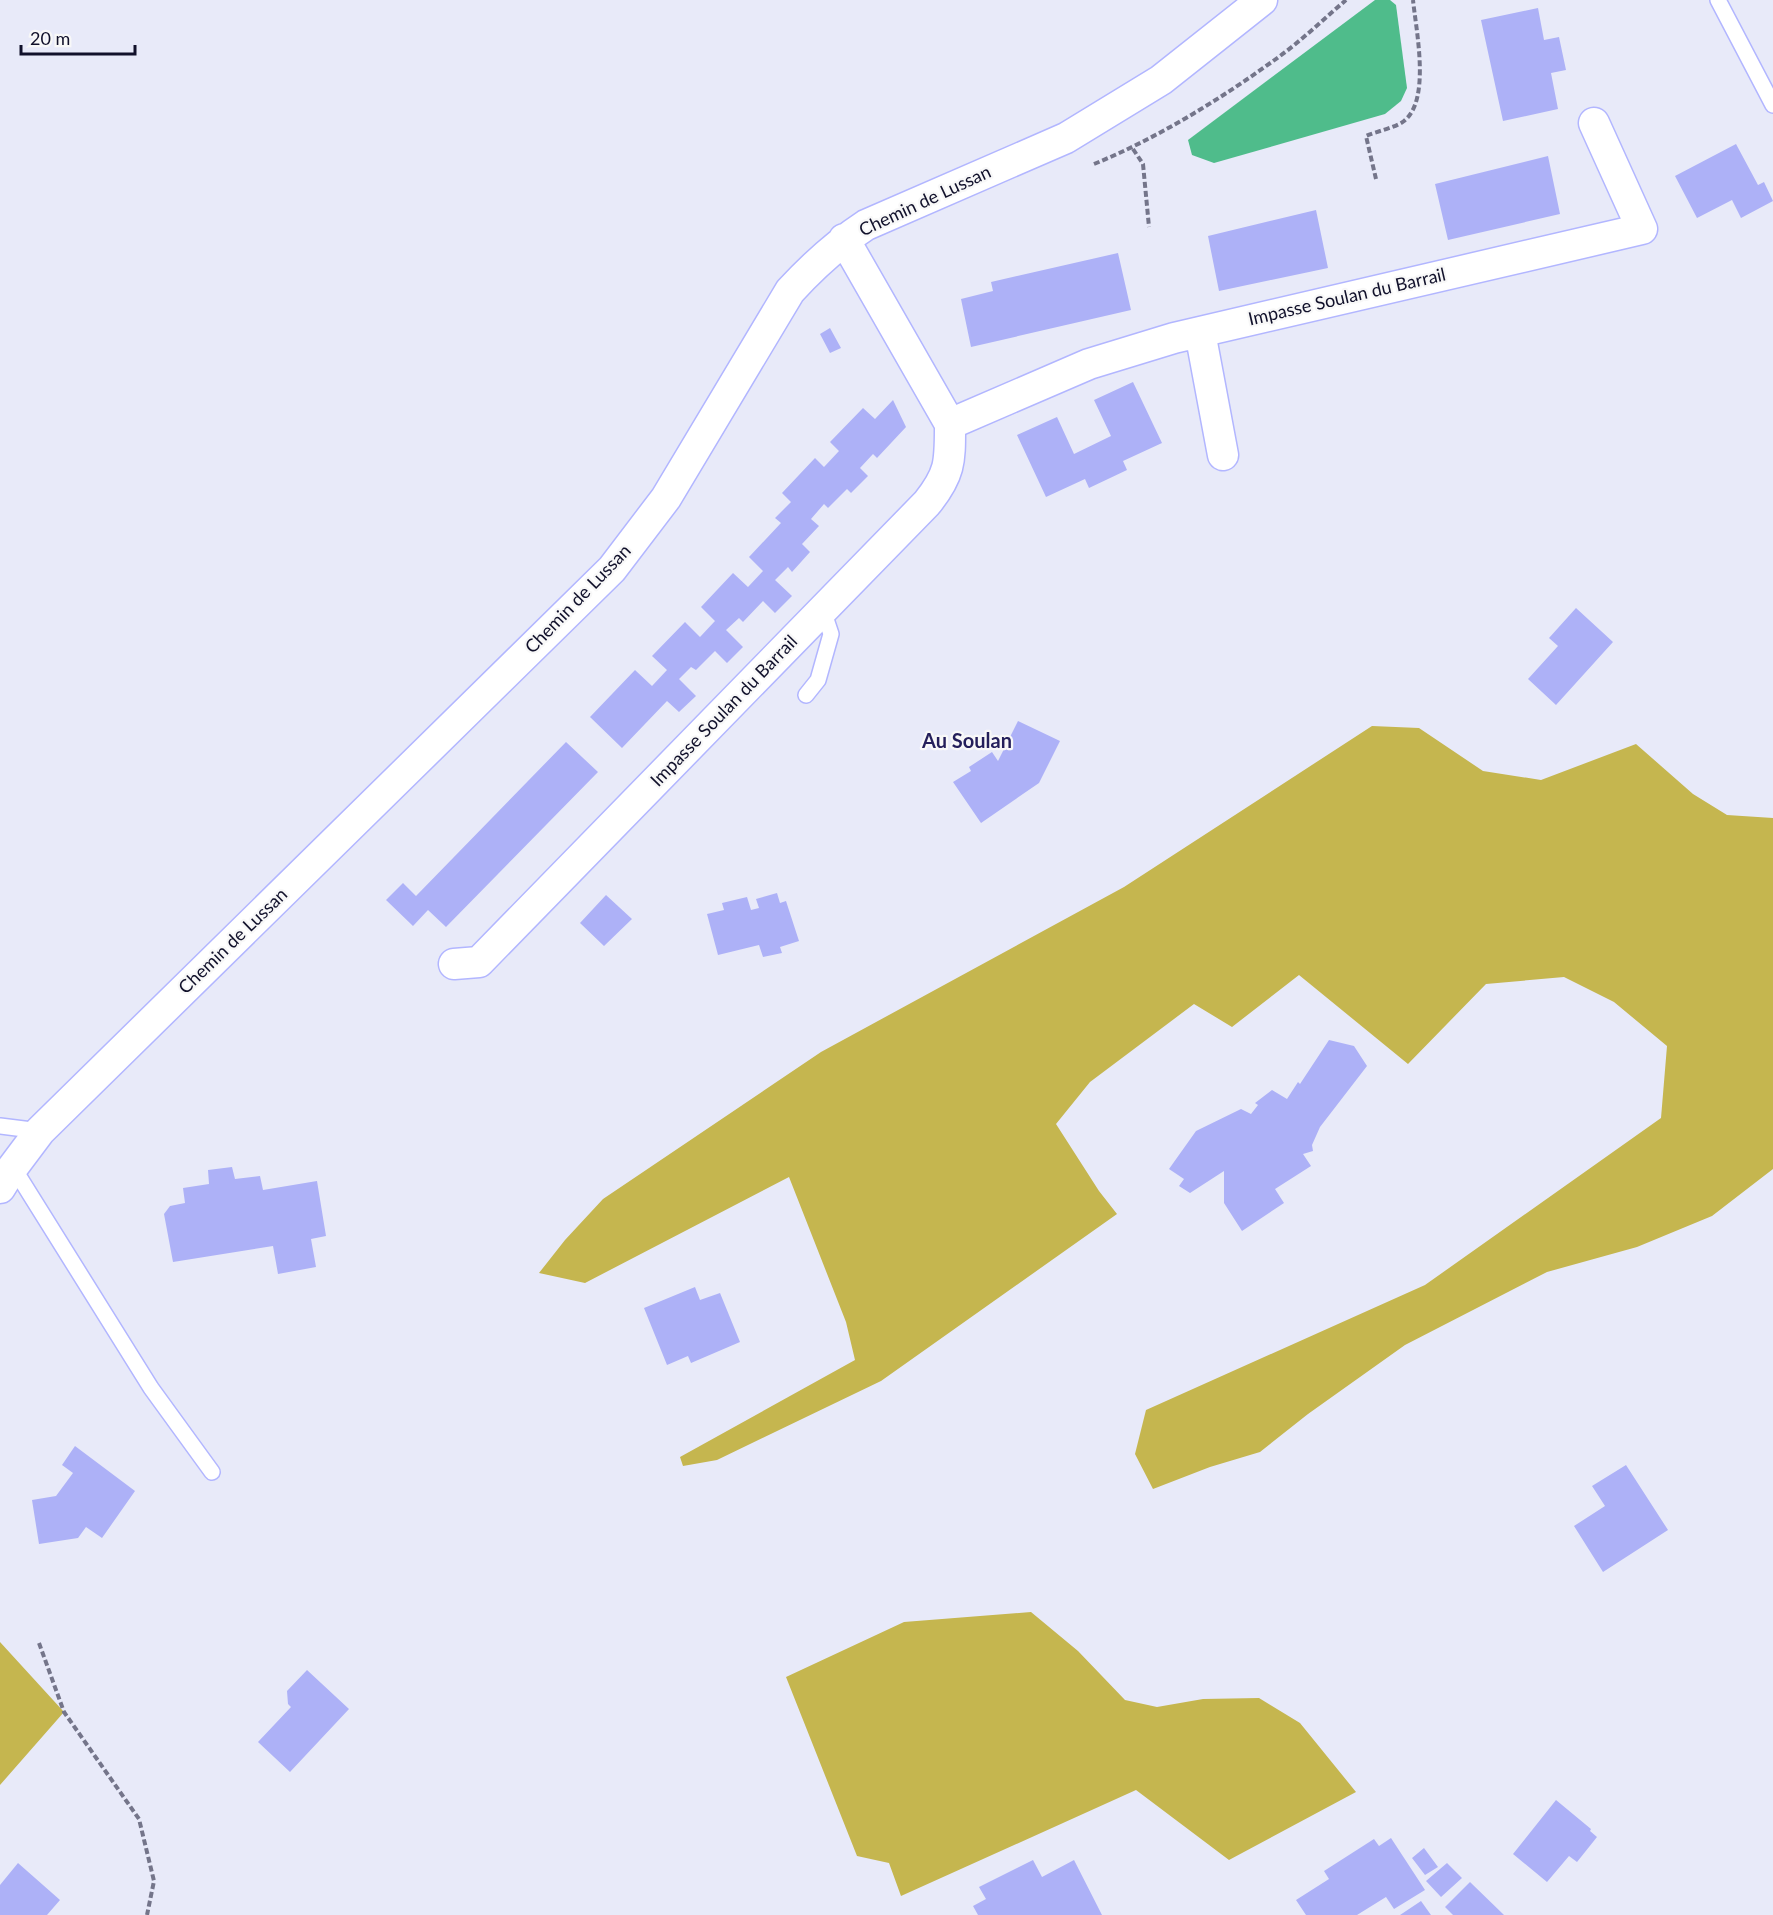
<svg xmlns="http://www.w3.org/2000/svg" width="1773" height="1915" font-family="Lato,sans-serif">
	<style>
		.forest { fill: #c5b64f }
		.water { fill: #4fbc8b }
		.building { fill: #adb1f7 }
		.lines { fill: none; stroke-linecap: round; stroke-linejoin: round }
		.service-casing { stroke: #b2b6ff; stroke-width: 18 }
		.minor-casing { stroke: #b2b6ff; stroke-width: 33 }
		.path { stroke: #74758a; stroke-width: 4; stroke-dasharray: 6 3; stroke-linecap: butt }
		.service { stroke: #fff; stroke-width: 15 }
		.minor { stroke: #fff; stroke-width: 30 }
		.labels { text-anchor: middle; stroke-width: 4.5; stroke-linejoin: round; paint-order: stroke }
		.street-label { font-size: 18px; fill: #11112b; stroke: #f8f8f8 }
		.neighbourhood-label { font-size: 20px; font-weight: bold; fill: #241f5b; stroke: #f8f8f8 }
	</style>
	<rect width="100%" height="100%" fill="#e8eaf9"/>
	<path class="forest" d="M1372,726L1419,728L1483,771L1541,780L1636,744L1693,794L1727,815L1773,818V1169L1712,1216L1637,1247L1547,1272L1405,1345L1308,1414L1260,1452L1210,1467L1153,1489L1135,1454L1146,1410L1425,1285L1661,1118L1667,1046L1614,1002L1564,977L1486,984L1408,1064L1299,975L1232,1027L1194,1004L1090,1082L1056,1124L1099,1191L1117,1214L881,1381L717,1460L683,1466L680,1457L855,1360L846,1322L789,1177L585,1283L539,1273L565,1240L603,1199L821,1052L1124,887Z
		M1031,1612L1078,1651L1125,1700L1157,1707L1203,1699L1259,1698L1300,1723L1356,1792L1229,1860L1136,1790L901,1896L889,1863L857,1856L786,1677L904,1622Z
		M0,1642L64,1712L0,1785Z"/>
	<path class="water" d="M1375,0H1390L1396,5L1407,88L1401,101L1385,114L1214,163L1192,155L1188,140Z"/>
	<path class="building" d="M1538,8L1544,40L1559,37L1566,70L1551,73L1558,109L1503,121L1481,20Z
		M1736,144L1758,185L1764,182L1773,201L1741,218L1732,200L1697,218L1675,176Z
		M1548,156L1560,214L1448,240L1435,184Z
		M1316,210L1328,268L1219,291L1208,236Z
		M1118,253L1131,310L971,347L961,299L993,291L991,282Z
		M830,328L841,348L830,353L820,334Z
		M1133,382L1162,443L1123,461L1127,470L1089,488L1085,479L1046,497L1017,435L1057,417L1074,454L1111,436L1094,400Z
		M893,400L906,427L877,458L873,454L860,468L868,476L851,493L847,489L828,508L824,504L811,519L819,526L802,544L810,552L792,572L788,567L775,580L792,596L775,613L763,601L743,622L739,618L726,630L743,647L727,663L715,651L696,670L691,667L679,679L696,696L679,712L667,701L622,748L590,717L635,670L652,686L667,670L652,656L685,622L700,637L715,621L701,607L733,573L748,587L763,571L749,557L781,523L775,518L791,502L782,493L815,458L824,467L839,451L830,442L863,408L875,419Z
		M1576,608L1613,642L1556,705L1528,679L1558,646L1549,638Z
		M1018,721L1060,741L1039,783L981,823L953,782L971,771L969,767L992,752L998,761Z
		M566,742L598,772L446,927L428,910L413,926L386,900L403,883L416,896Z
		M777,893L780,903L786,901L799,941L780,947L782,953L763,957L759,945L718,955L707,914L724,910L722,903L747,897L751,910L759,908L756,899Z
		M606,895L632,919L604,946L580,923Z
		M1329,1040L1354,1046L1367,1066L1320,1127L1312,1145L1313,1151L1303,1154L1311,1166L1275,1189L1284,1203L1242,1231L1224,1203V1171L1190,1193L1179,1186L1184,1179L1169,1169L1196,1131L1241,1109L1251,1114L1258,1105L1255,1103L1272,1090L1287,1099L1298,1082L1300,1084Z
		M232,1167L235,1179L260,1176L263,1190L317,1181L326,1236L311,1239L316,1267L278,1274L273,1246L173,1262L164,1214L170,1206L185,1203L183,1188L209,1184L208,1170Z
		M695,1287L700,1300L720,1293L740,1342L691,1363L688,1356L667,1365L644,1308Z
		M75,1446L135,1491L102,1538L86,1527L78,1538L39,1544L32,1500L56,1496L73,1473L62,1465Z
		M1626,1465L1668,1530L1603,1572L1574,1526L1605,1506L1592,1486Z
		M307,1670L349,1709L290,1772L258,1742L291,1707L288,1704L287,1691Z
		M1556,1800L1591,1829L1590,1831L1597,1837L1577,1862L1569,1856L1547,1882L1513,1854Z
		M1391,1838L1425,1890L1394,1909L1386,1897L1357,1915H1306L1296,1900L1329,1879L1324,1871L1374,1839L1379,1846Z
		M1424,1848L1438,1867L1425,1875L1412,1858Z
		M1033,1860L1042,1877L1074,1860L1102,1915H978L973,1906L986,1899L979,1887Z
		M18,1863L60,1900L47,1915H0V1885Z
		M1447,1863L1462,1878L1441,1897L1426,1881Z
		M1470,1882L1504,1915H1453L1445,1907Z
		M1421,1901L1431,1915H1400Z"/>
	<g class="lines">
		<g class="service-casing">
			<path id="service" d="M1718,0L1773,105
				M806,695L818,680L831,634L823,610
				M0,1126L40,1131
				M13,1167L151,1388L212,1472"/>
		</g>
		<g class="minor-casing">
			<path id="minor" d="M844,239L950,424L1089,364L1174,338L1642,229L1594,123
				M1200,332L1223,455
				M454,964L479,962L927,503C951,473 950,461 950,424
				M0,1188L13,1167L40,1131L612,569L666,498L790,291C813,266 837,244 866,225L1066,138L1161,80L1262,0"/>
		</g>
		<path class="path" d="M1133,149L1143,164L1149,227
			M1094,164C1158,138 1224,97 1280,56C1303,39 1324,19 1346,0
			M1376,179L1366,136C1377,131 1395,128 1404,121C1431,100 1416,30 1413,0
			M39,1643L64,1712L139,1819L154,1881L147,1915"/>
		<use href="#service" class="service"/>
		<use href="#minor" class="minor"/>
	</g>
	<g class="labels">
		<g class="street-label">
			<text transform="translate(925 201) rotate(-25)" y="6">Chemin de Lussan</text>
			<text transform="translate(1347 297) rotate(-13)" y="6">Impasse Soulan du Barrail</text>
			<text transform="translate(578 599) rotate(-46)" y="6">Chemin de Lussan</text>
			<text transform="translate(724 711) rotate(-46)" y="6">Impasse Soulan du Barrail</text>
			<text transform="translate(233 941) rotate(-44)" y="6">Chemin de Lussan</text>
		</g>
		<g class="neighbourhood-label">
			<text x="967" y="748">Au Soulan</text>
		</g>
	</g>
	<path d="M21 45v9h114v-9" fill="none" stroke="#11112b" stroke-width="3"/>
	<text x="30" y="45" font-size="18" fill="#11112b" stroke="#f8f8f8" stroke-width="4.5" paint-order="stroke">20 m</text>
</svg>
